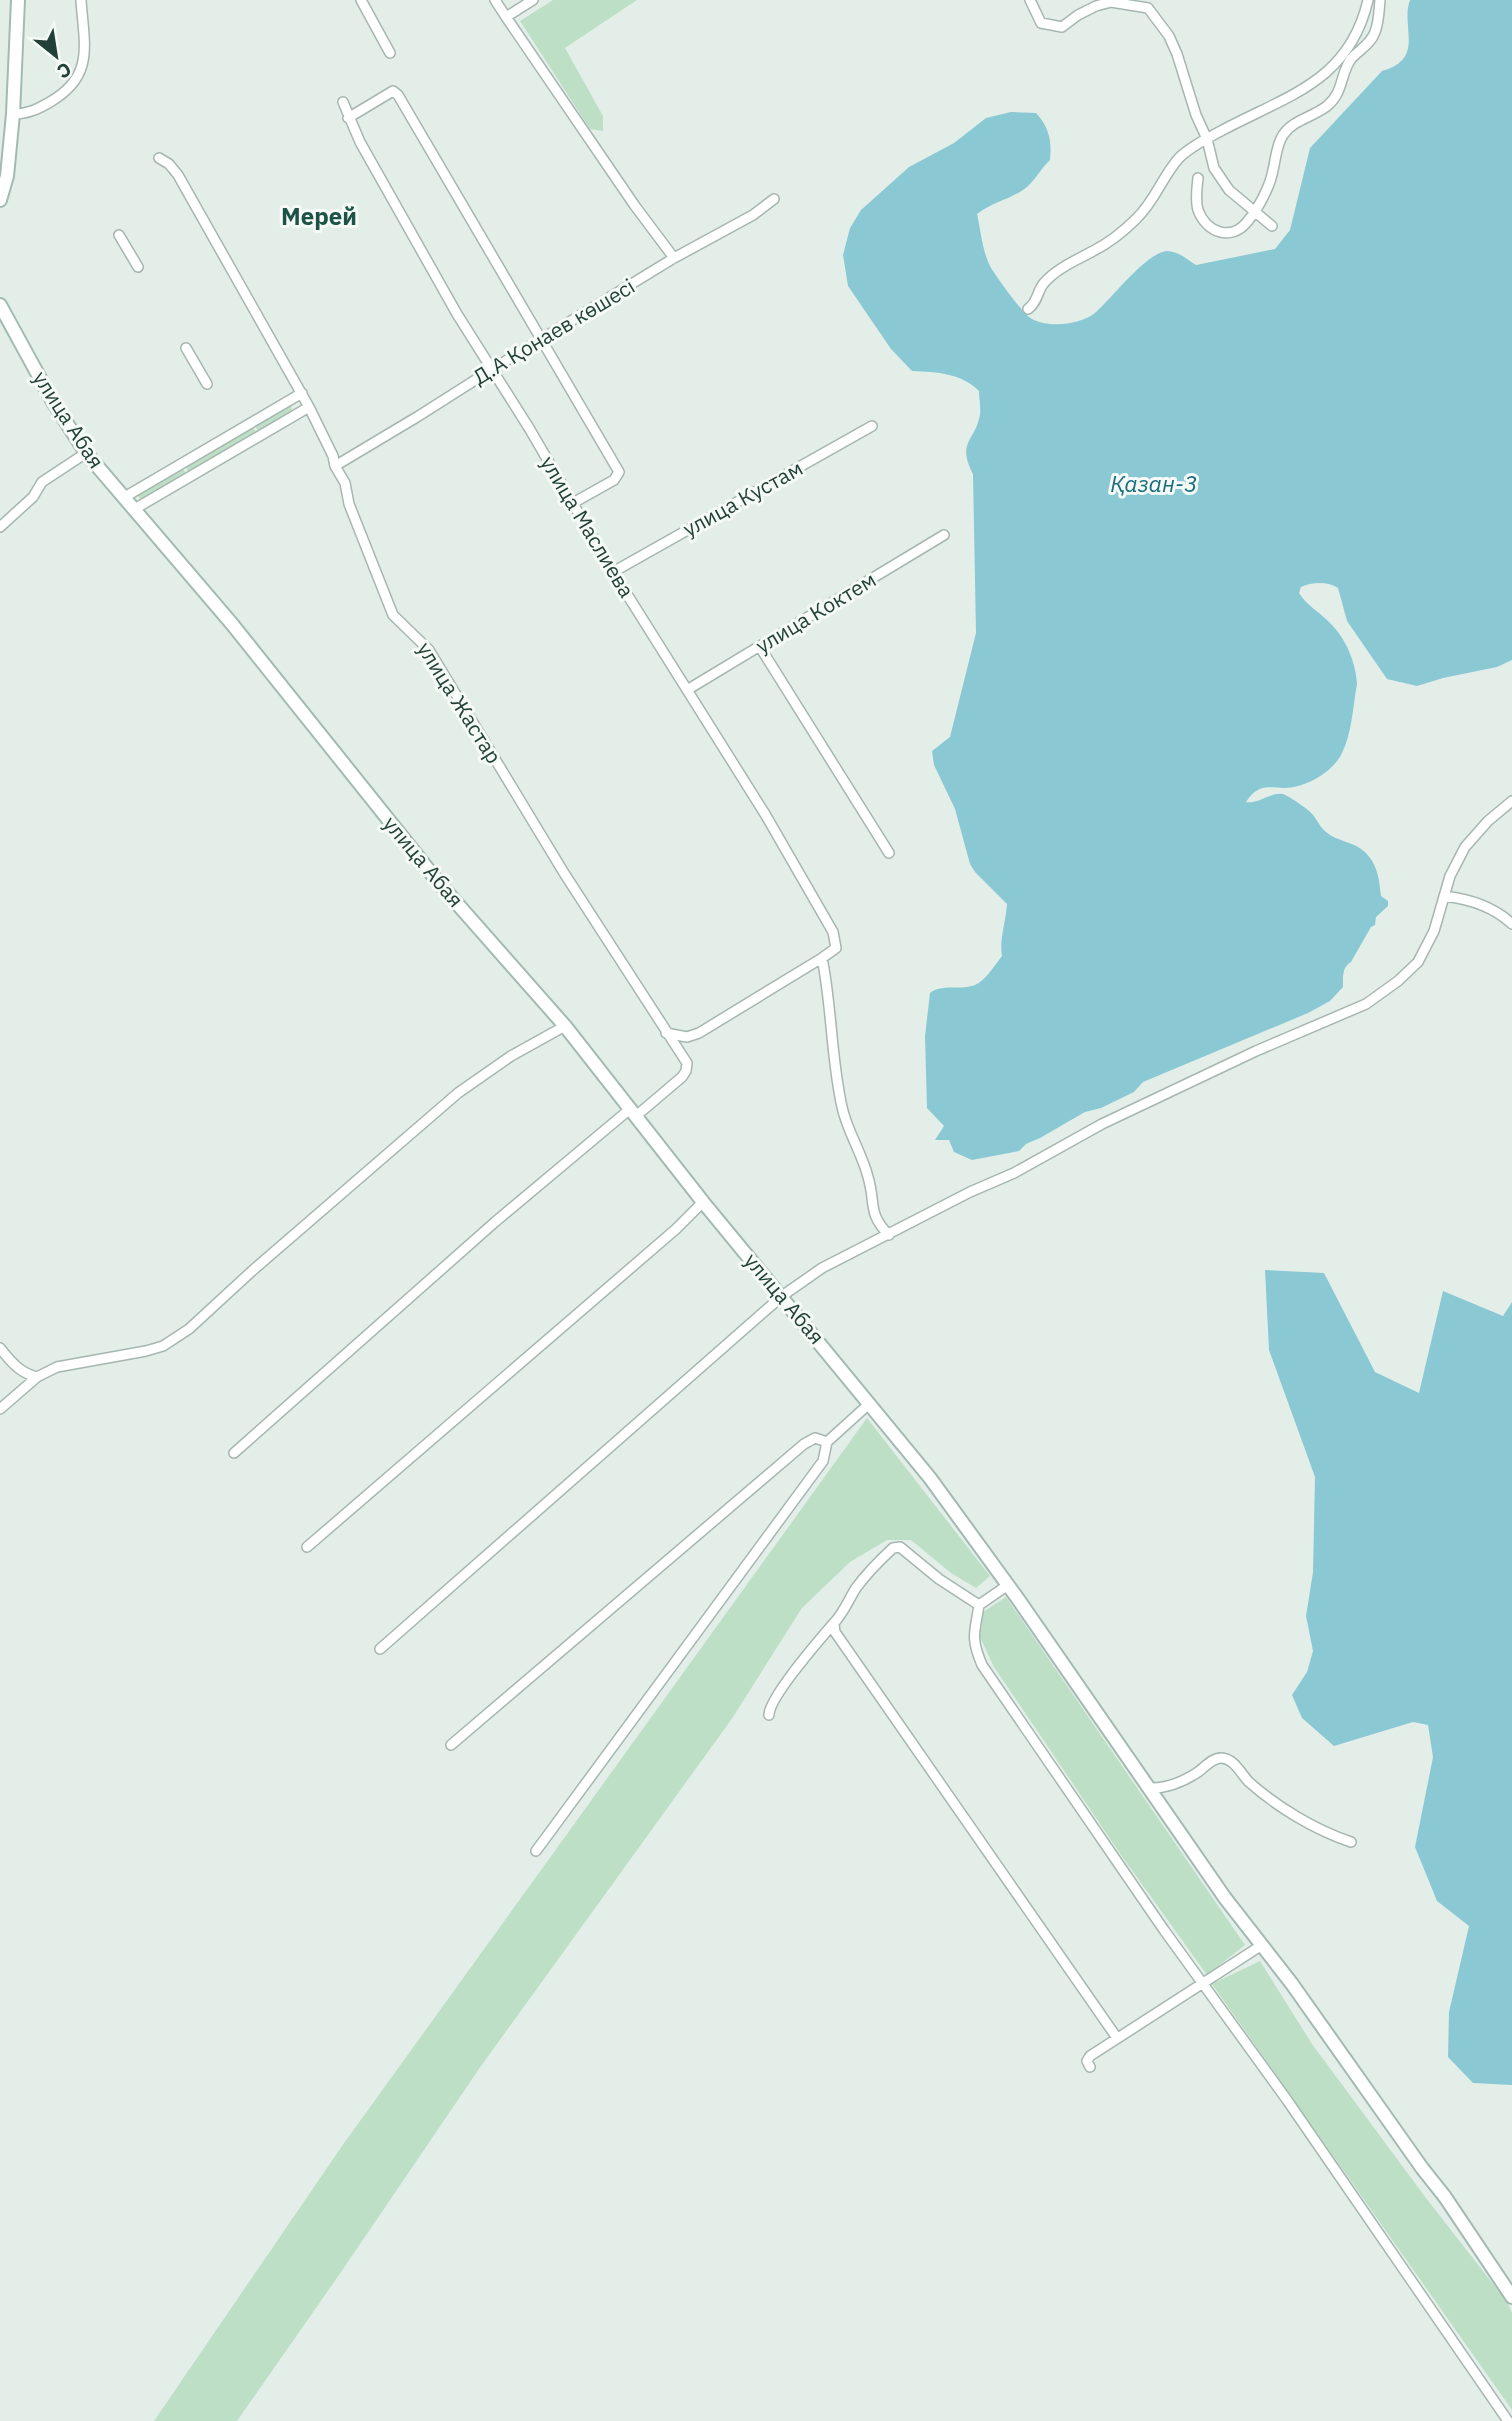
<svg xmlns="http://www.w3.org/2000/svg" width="1512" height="2421" font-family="'IBM Plex Sans',sans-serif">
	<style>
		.green { fill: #bcdfc6 }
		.water { fill: #8ac9d4 }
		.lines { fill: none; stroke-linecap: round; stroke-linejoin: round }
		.street-casing { stroke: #a6b6b0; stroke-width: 12 }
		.secondary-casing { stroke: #a2bab1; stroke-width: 16 }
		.street { stroke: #fff; stroke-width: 9 }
		.secondary { stroke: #fff; stroke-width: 12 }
		.labels { text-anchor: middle; stroke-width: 6; stroke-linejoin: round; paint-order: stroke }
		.street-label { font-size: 21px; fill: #224038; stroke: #f5faf7 }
		.water-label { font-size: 23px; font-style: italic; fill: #1a6e7f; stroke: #f5faf7 }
		.quarter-label { font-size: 24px; font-weight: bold; fill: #1d5346; stroke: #f5faf7 }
	</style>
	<rect width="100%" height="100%" fill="#e4eee9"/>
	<path class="green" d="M553,0H637L565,48L603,116V131L590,129L520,21Z
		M287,406L291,407L292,410L258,431L255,426Z
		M253,427L256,432L188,472L186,467Z
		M183,469L186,473L141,501L138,495Z
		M867,1418L990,1576L976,1588L951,1573L911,1540H887L850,1562L802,1608L731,1720L481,2066L339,2275L237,2421H154L342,2146Z
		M1006,1597L1245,1945L1207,1975L1121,1855L994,1667L980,1637L983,1612Z
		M1260,1961L1312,2044L1423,2194L1507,2302L1512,2313V2410L1212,1984Z"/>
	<path class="water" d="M1410,0H1512V660L1497,667L1443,678L1417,686L1387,679L1347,621L1338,588C1328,581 1312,582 1301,587L1299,593C1307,606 1320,612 1331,624C1346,639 1356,663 1357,684C1353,706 1352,733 1342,753C1334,770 1313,783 1294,787C1274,791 1261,779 1246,802C1259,804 1270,792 1283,794C1287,795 1310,810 1313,815C1318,821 1320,827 1326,832C1337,842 1354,841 1365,852C1378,865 1379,879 1381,896L1388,901V906L1376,917L1375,925L1371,927L1351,962C1342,967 1343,977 1343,987L1330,1001L1308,1013L1143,1082L1134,1092L1101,1108L1085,1112L1040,1138L1026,1144L1019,1151L972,1160L954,1152L949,1140H935L944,1126L927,1108L925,1036L930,993C943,983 960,991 975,985C985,981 995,965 1002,956C999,940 1006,921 1007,904L975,872L970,864L955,809L934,765L932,751L950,737L976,633L973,474C956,441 976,441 980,414C981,407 979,398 979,391C961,373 937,372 912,371L891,349L848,286L843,255L850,228L861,210L909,167L954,143L986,118L1011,112L1036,113C1049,127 1052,141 1050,160C1041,168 1032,185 1023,190C1008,200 993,202 977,214C981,231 982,250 990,266C995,275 1021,311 1029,317C1045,329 1080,325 1095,313C1111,299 1147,252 1167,251C1178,251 1188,260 1196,265L1275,249L1290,230L1310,148L1382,71C1426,59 1400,26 1410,0Z
		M1265,1270L1324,1273L1375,1372L1419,1393L1443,1291L1503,1316L1512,1302V2085L1473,2083L1448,2057L1449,2012L1469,1926L1437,1901L1415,1847L1433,1757L1428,1725L1413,1722L1334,1746L1302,1718L1292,1695L1307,1672L1313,1651L1306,1616L1313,1572L1315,1477L1269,1350Z"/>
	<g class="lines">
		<g class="street-casing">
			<path id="street" d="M361,0L390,53
				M495,0L506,17
				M533,0L506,17L635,206L674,258
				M1030,0L1041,23L1062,27L1078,15L1096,6L1111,2L1148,8L1169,36L1177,54L1196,115L1207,139L1214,168L1229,190L1272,226
				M343,102L360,142L457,314L529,428L613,572L765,814L833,932L836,948L822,958L699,1033L687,1037L666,1033
				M13,114C28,114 38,109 50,102C95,76 84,45 81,0
				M348,118L393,91L398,95L619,472L614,480L573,503
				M159,158L169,164L178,175L309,407L333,456L335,466L345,483L349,504L393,615L429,650L564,873L687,1063L686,1071L682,1077L636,1116
				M1198,178C1197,188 1195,200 1198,210C1206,232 1231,242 1247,222C1258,209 1270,187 1273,170C1276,158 1276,146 1283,135C1293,120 1313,117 1327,106C1344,92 1340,74 1351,59C1359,50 1371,44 1375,32C1379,22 1379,10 1380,0
				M119,235L138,267
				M1028,309C1038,302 1037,291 1044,283C1057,268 1077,260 1093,251C1109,243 1124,231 1136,219C1155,201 1162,177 1179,158C1190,147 1206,139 1219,132C1285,96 1349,83 1368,0
				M186,348L207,384
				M335,466L417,417L491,370L674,258L753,215L774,199
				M123,498L302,393
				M133,510L309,407
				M0,527L33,497L42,482L86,453
				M613,572L872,426
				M760,647L889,853
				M687,690L944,535
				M1444,896C1470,899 1493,906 1512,924
				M822,958C832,1007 831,1058 842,1107C847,1131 862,1153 868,1177C876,1203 867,1213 889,1235
				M0,1348C11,1362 20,1373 37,1377
				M0,1409L37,1377L57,1367L146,1351L163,1346L189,1329L252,1271L458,1093L511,1056L565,1026
				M827,1442L870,1403
				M234,1453L495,1222L630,1109
				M307,1547L676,1229L703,1202
				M1008,1585L979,1605C975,1633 970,1636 982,1665L1164,1930L1287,2100L1508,2421
				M834,1624L835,1632L1117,2038
				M380,1649L782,1296L822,1268L970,1192L1014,1173L1102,1124L1256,1051L1366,1004L1398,981L1418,962L1434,931L1450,876L1465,847L1488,821L1512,801
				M769,1715C769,1698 820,1639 833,1624C843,1614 849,1599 856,1588C867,1573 880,1560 893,1548L900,1547L939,1579L979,1605
				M451,1745L804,1444L815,1438L827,1442L823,1461L536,1851
				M1148,1788C1166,1789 1183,1782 1198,1772C1205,1767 1212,1758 1221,1758C1234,1758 1241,1774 1249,1782C1277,1807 1315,1830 1351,1842
				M1090,2067L1087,2061L1090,2056L1262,1945"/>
		</g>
		<g class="secondary-casing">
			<path id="secondary" d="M0,200L7,176L13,114L18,0
				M0,305L53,402L86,453L232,624L439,883L565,1026L703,1202L930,1478L1018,1599L1225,1898L1292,1984L1422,2168L1445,2197L1512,2297"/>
		</g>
		<use href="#street" class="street"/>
		<use href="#secondary" class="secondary"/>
	</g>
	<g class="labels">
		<g class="street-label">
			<text transform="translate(554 332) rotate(-31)" y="7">Д.А Қонаев көшесі</text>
			<text transform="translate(68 420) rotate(57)" y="7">улица Абая</text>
			<text transform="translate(743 499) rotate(-29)" y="7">улица Кустам</text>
			<text transform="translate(587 527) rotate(59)" y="7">улица Маслиева</text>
			<text transform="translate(816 613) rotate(-31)" y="7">улица Коктем</text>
			<text transform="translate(459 703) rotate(58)" y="7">улица Жастар</text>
			<text transform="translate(423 862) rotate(50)" y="7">улица Абая</text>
			<text transform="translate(784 1299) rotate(50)" y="7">улица Абая</text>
		</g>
		<g class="water-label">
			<text x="1154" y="492">Қазан-3</text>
		</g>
		<g class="quarter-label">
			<text x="319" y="225">Мерей</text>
		</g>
	</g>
	<g transform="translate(56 56) rotate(150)" stroke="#f5faf7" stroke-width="5" paint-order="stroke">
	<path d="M0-5L12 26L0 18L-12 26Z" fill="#224038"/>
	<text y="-10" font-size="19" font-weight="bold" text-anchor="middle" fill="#224038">С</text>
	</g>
</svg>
